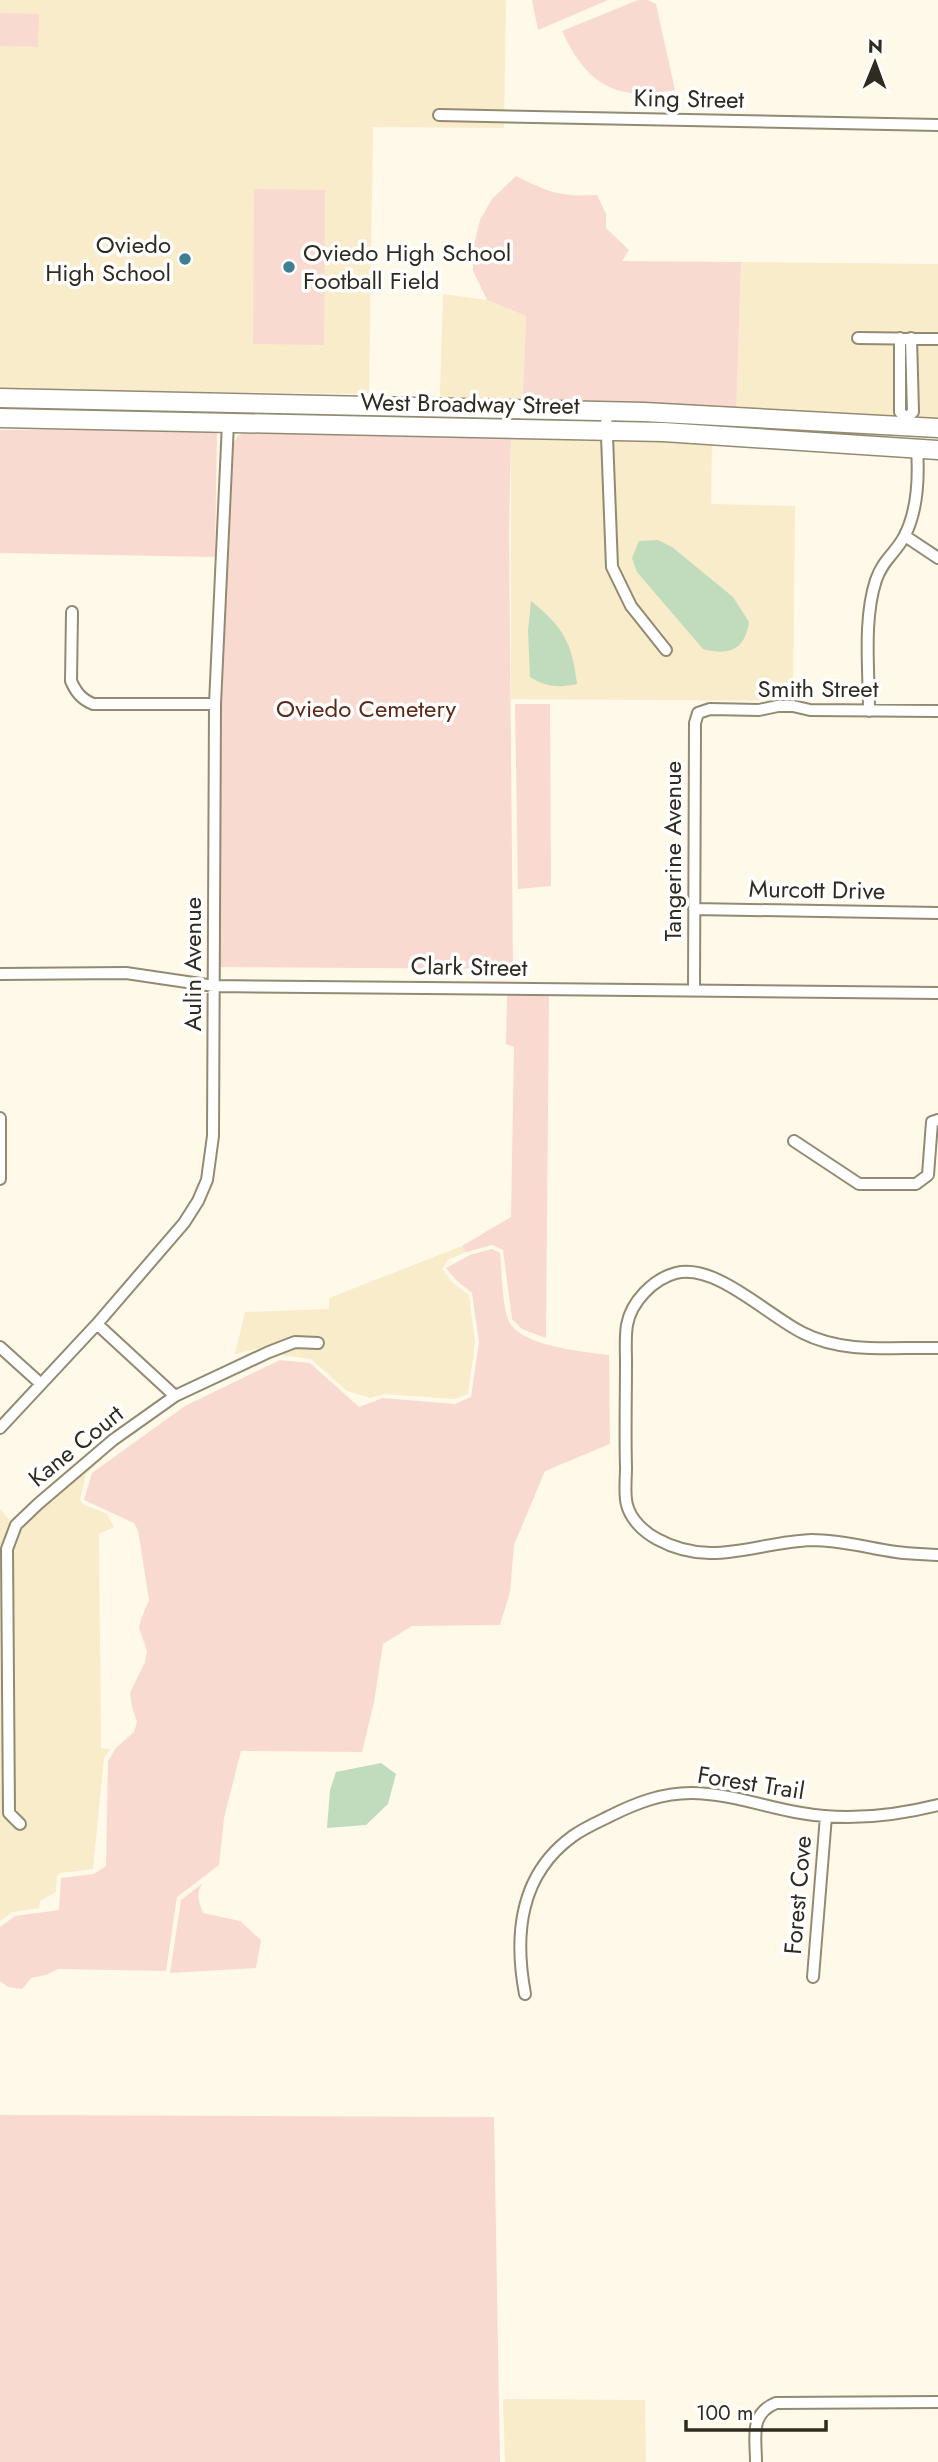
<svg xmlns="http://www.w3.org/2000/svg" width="938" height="2462" font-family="Jost,sans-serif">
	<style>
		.built { fill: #f9ecca }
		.green { fill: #f9dad0 }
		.water { fill: #c0dcbc }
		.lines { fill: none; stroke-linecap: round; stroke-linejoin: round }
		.minor-casing { stroke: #938a72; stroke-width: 14 }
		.primary-casing { stroke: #938a72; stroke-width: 21 }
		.minor { stroke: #fff; stroke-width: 10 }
		.primary { stroke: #fff; stroke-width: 18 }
		.poi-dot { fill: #3e8092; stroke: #fff; stroke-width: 2.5 }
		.labels { text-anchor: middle; stroke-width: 7; stroke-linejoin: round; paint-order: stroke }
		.street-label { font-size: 24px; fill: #2f2b21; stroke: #fff }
		.poi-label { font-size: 24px; fill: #2f2b21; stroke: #fff; text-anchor: end }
		.park-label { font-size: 24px; fill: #5e2817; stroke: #fff }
	</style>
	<rect width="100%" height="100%" fill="#fff9e9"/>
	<path class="built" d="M0,0H506L504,128L373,127L369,394L0,389Z
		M741,262L938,264V333H854V343H895L896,414L901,422L736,421Z
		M443,294L487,300L526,316L522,418L444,416L440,392Z
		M916,344H938V422H917Z
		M511,438L712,443L711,504L795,506L793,701L511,699Z
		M462,1246L466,1252L448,1260L442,1269L453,1283L469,1295L475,1342L468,1394L455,1399L383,1394L371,1398L347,1391L311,1359L280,1355L271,1359V1357L295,1348L322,1349L323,1338L293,1337L265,1347L235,1354L245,1312L329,1309V1298Z
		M104,1454L102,1460L86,1474L80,1500L83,1504L107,1514L114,1527L99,1534L101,1748L110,1749L104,1759L93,1869L60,1873L57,1876L56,1892L40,1901L39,1908L13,1912L0,1921V1509L12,1523L4,1813L21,1831L27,1823L14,1810L12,1550L20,1528Z
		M503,2399L645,2400L646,2462H505Z"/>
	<path class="green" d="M532,0H608L538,30Z
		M638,0H648L656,4L675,90C616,102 587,85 562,31Z
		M0,13L39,14L38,47L0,46Z
		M516,176C548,192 560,197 597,195L606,214V228L629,250L622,261L741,262L736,421L522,418L526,316L487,300L473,271L474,245L480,220L492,199Z
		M254,189L325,190L324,345L253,344Z
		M192,428L217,431L215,557L0,553V430Z
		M251,431L511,438L509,531L513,969L219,967L221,699L231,446L239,435Z
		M515,704H550L551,886L518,889Z
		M507,994L549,996L546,1338L522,1329L512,1319L503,1250L492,1245L466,1252L462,1246L511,1217L514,1047L506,1044Z
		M492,1249L500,1253C502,1271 502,1303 508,1319C517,1346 585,1352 609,1355L610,1444L545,1471L514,1545L510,1592L500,1625L412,1626L383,1644L374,1702L362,1752L241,1751L224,1818L219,1865L177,1897L166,1971L58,1969L46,1975L31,1978L22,1989L8,1987L0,1981V1927L15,1916L59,1910L61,1878L94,1874L106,1866L108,1761L116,1748L134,1732L137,1722L132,1707L130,1693L145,1662L147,1651L139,1628L141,1619L149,1600L138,1530L134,1523L84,1500L92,1473L185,1406L280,1360L310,1363L359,1407L383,1398L455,1404L471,1397L479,1342L472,1293L456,1280L446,1268L470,1255Z
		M203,1883C195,1893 199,1902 203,1913L240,1921L261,1940L256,1968L170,1973L181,1900Z
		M0,2115L494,2117L500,2462H0Z"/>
	<path class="water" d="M658,540L672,547L733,597L749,622C745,650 729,656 703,649L637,572L632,558L639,541Z
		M531,601C563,627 572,642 577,684C560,688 545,687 530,677L528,631Z
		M381,1763L396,1774L388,1804L366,1825L327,1828L330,1790L336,1772Z"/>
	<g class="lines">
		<g class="minor-casing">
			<path id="minor" d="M439,115L938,125
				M858,338L938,339
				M900,338V412L906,418
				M606,410L612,567L631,606L666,650
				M906,427V418L913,412L911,338
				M905,536L938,558
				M72,612L71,681C76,692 81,699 93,704H215
				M869,711C869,670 863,619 876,580C883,559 897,552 905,535C918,509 919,478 917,449
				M694,909L938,913
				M0,974L126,973L214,986L938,993
				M694,990L695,723L698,713L710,709L759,710L778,706H793L810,710L938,711
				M794,1141L859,1184H916L928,1175L932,1122L938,1120
				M0,1179V1118
				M97,1324L175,1396
				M0,1347L41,1384
				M938,1348C893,1347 844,1354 803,1333C768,1316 716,1263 676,1273C653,1279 631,1302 627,1325C625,1337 626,1350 626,1362C626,1397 625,1432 626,1468C626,1479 624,1494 627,1505C631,1520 644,1532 657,1539C712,1569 755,1542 812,1540C841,1540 868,1548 896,1552C910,1554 924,1554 938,1555
				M0,1428L97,1324L184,1223L198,1201L207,1180L213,1136L215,704L228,423
				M20,1824L9,1813L7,1549L16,1525L38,1504L113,1440L175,1396L269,1352L295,1342L318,1343
				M813,1977L826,1816
				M525,1994C514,1935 519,1875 573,1836C584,1828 598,1822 610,1816C636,1803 662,1793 691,1793C728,1793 765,1807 801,1813C845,1821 894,1816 938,1805
				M756,2462C756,2437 749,2414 776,2403L938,2402"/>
		</g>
		<g class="primary-casing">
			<path id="primary" d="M0,398L644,412L938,428
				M0,418L663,432L938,450"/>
		</g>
		<use href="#minor" class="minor"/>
		<use href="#primary" class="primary"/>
	</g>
	<g class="poi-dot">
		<circle cx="185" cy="259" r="7"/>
		<circle cx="289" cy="267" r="7"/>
	</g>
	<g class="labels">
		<g class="street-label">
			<text transform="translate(689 99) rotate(1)" y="8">King Street</text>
			<text transform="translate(470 404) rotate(1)" y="8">West Broadway Street</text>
			<text x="818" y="697">Smith Street</text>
			<text transform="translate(673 851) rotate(-90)" y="8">Tangerine Avenue</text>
			<text transform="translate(817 890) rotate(1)" y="8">Murcott Drive</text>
			<text transform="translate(193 964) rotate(-90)" y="8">Aulin Avenue</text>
			<text transform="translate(469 967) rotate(1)" y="8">Clark Street</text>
			<text transform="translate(76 1446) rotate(-39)" y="8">Kane Court</text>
			<text transform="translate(751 1783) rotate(9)" y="8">Forest Trail</text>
			<text transform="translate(798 1895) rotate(-85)" y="8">Forest Cove</text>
		</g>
		<g class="poi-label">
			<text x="171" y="253">Oviedo<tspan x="171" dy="28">High School</tspan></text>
			<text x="303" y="261" text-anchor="start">Oviedo High School<tspan x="303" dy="28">Football Field</tspan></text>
		</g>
		<g class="park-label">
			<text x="366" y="717">Oviedo Cemetery</text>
		</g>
	</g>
	<g transform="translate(875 63) rotate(1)" stroke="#ffffff" stroke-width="5" paint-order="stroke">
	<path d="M0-5L12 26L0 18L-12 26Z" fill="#2f2b21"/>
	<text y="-10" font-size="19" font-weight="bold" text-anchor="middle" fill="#2f2b21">N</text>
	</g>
	<path d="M686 2420v10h140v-10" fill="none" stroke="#2f2b21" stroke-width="3.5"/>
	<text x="696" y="2420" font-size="21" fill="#2f2b21" stroke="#ffffff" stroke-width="5" paint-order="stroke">100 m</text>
</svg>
